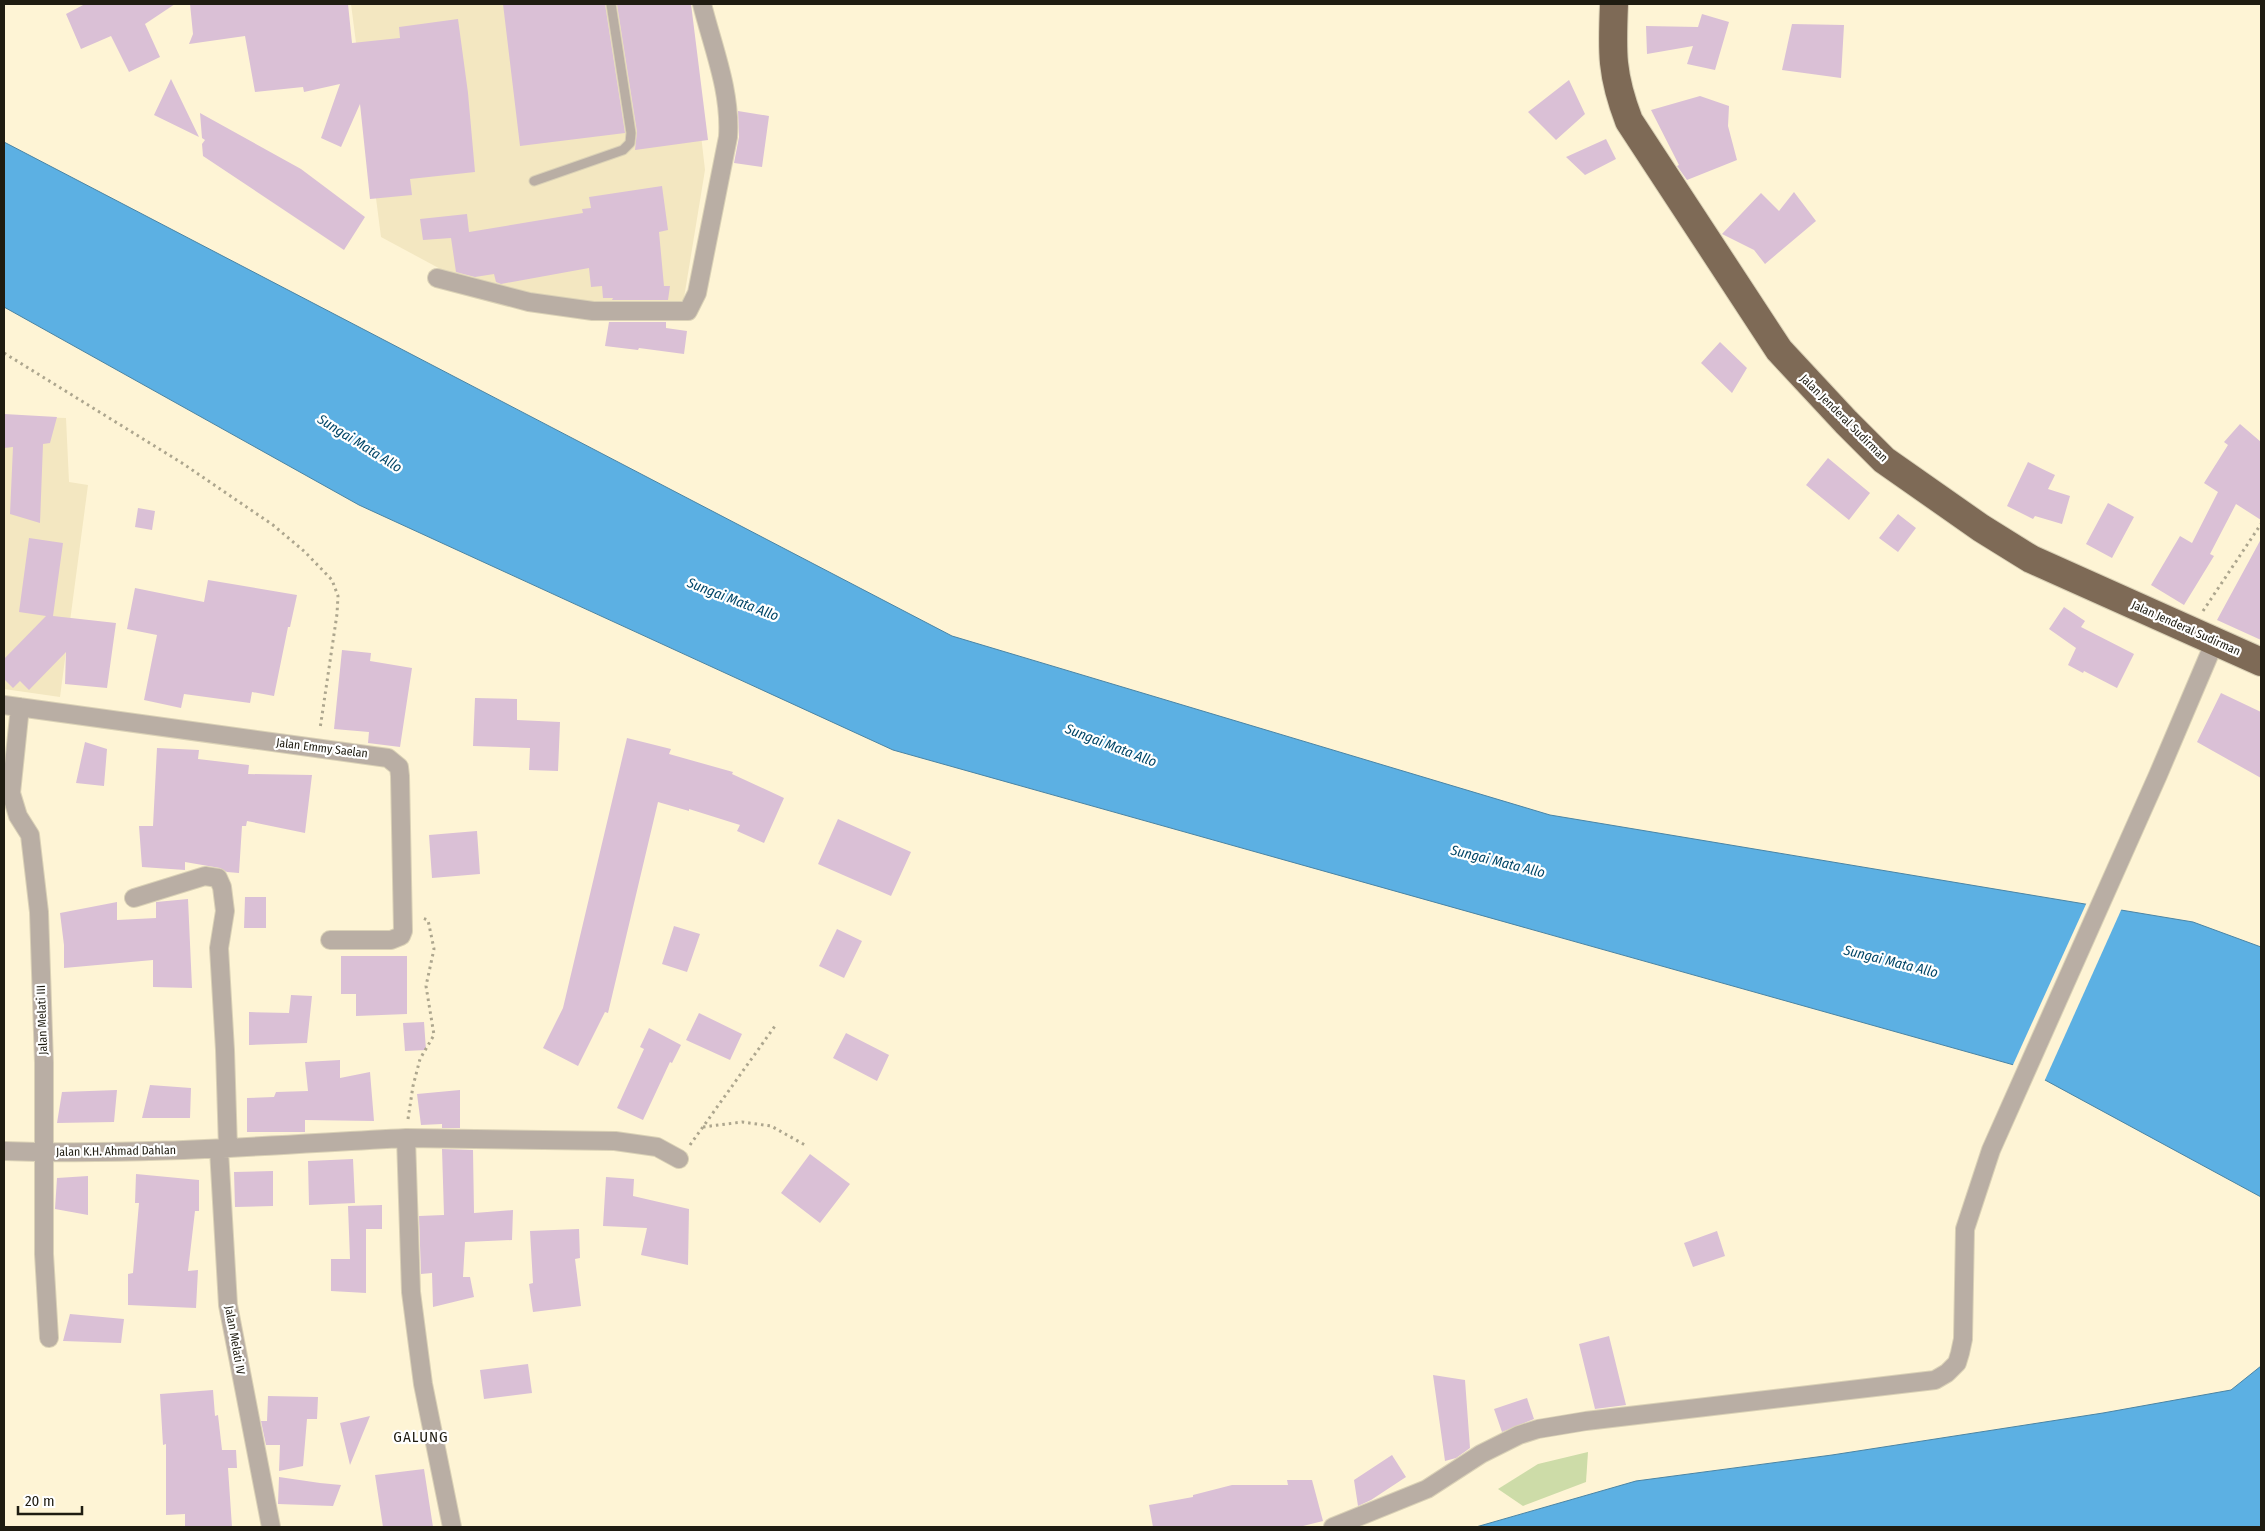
<svg xmlns="http://www.w3.org/2000/svg" width="2265" height="1531" font-family="'Fira Sans Condensed',sans-serif">
	<style>
		.built { fill: #f3e7c1 }
		.green { fill: #cddca8 }
		.water { fill: #5cb0e3; stroke: #4a84a4 }
		.pier { fill: #fef4d5 }
		.building { fill: #dac0d6 }
		.lines { fill: none; stroke-linecap: round; stroke-linejoin: round }
		.service-casing { stroke: #dad1b6; stroke-width: 11 }
		.minor-casing { stroke: #dad1b6; stroke-width: 20 }
		.trunk-casing { stroke: #dad1b6; stroke-width: 30 }
		.path { stroke: #ada68e; stroke-width: 3; stroke-dasharray: 2.5 4; stroke-linecap: butt }
		.service { stroke: #b9aea4; stroke-width: 9 }
		.minor { stroke: #b9aea4; stroke-width: 18 }
		.trunk { stroke: #7e6a56; stroke-width: 28 }
		.labels { text-anchor: middle; stroke-width: 4.5; stroke-linejoin: round; paint-order: stroke }
		.street-label { font-size: 12px; fill: #1f1c11; stroke: #fff }
		.water-label { font-size: 14px; font-style: italic; fill: #004668; stroke: #fff }
		.quarter-label { font-size: 15px; letter-spacing: 1px; fill: #1f1c11; stroke: #fff }
	</style>
	<rect width="100%" height="100%" fill="#fef4d5"/>
	<path class="built" d="M351,4H686L705,170L683,304L556,300L446,272L381,237Z
		M4,416L66,418L69,482L88,485L60,697L4,689Z"/>
	<path class="green" d="M1588,1452L1586,1482L1523,1506L1498,1489L1538,1464Z"/>
	<path class="water" d="M4,142L952,636L1550,815L2193,922L2261,947V1197L2021,1067L893,750L359,505L4,307Z
		M2261,1366V1527H1476L1636,1481L1832,1455L2103,1413L2231,1390Z"/>
	<path class="pier" d="M2087,902L2122,908L2044,1082L2012,1067Z"/>
	<path class="building" d="M85,4H175L145,24L160,57L129,72L111,36L81,49L66,14Z
		M190,4H348L352,43L400,38L399,27L458,19L468,93L475,172L410,179L412,195L370,199L360,104L341,147L321,138L340,84L304,92L303,87L255,92L245,36L189,44L193,34Z
		M503,4H605L625,133L520,146Z
		M617,4H691L708,140L635,150L637,132Z
		M1702,14L1729,22L1715,70L1687,64L1693,46L1647,54L1646,26L1698,27Z
		M1792,24L1844,25L1841,78L1782,70Z
		M171,79L199,137L154,115Z
		M1569,80L1585,114L1556,140L1528,112Z
		M1700,96L1729,106L1728,126L1737,160L1687,180L1677,166L1679,165L1651,110Z
		M738,111L769,116L762,167L734,163L739,137Z
		M200,113L301,169L365,217L344,250L203,156L202,144L205,140L202,138Z
		M1606,139L1616,159L1585,175L1566,157Z
		M662,186L668,230L659,232L664,286H670L668,300H612L613,298H603L602,286L591,287L589,268L501,284L496,282L494,274L475,277L456,272L451,238L423,240L420,219L467,214L469,232L583,213L582,209L591,208L589,197Z
		M1794,192L1816,221L1765,264L1754,250L1722,234L1761,193L1779,211Z
		M609,322H666V328L687,331L684,354L639,348L638,350L605,346Z
		M1720,342L1747,368L1732,393L1701,363Z
		M4,414L57,417L50,443L43,444L40,523L10,514L13,447L4,448Z
		M2240,424L2261,442V520L2236,504L2210,554L2214,556L2184,605L2151,585L2180,536L2192,543L2218,492L2204,483L2228,445L2224,442Z
		M1828,458L1870,493L1849,520L1806,485Z
		M2028,462L2055,475L2048,489L2070,496L2062,524L2035,516L2033,519L2007,506Z
		M2108,503L2134,517L2112,558L2086,544Z
		M138,508L155,511L152,530L135,527Z
		M1898,514L1916,528L1898,552L1879,538Z
		M29,538L63,543L53,616L116,623L107,688L65,684L66,652L29,690L20,681L13,688L4,679V659L46,616L19,612Z
		M2261,539V640L2217,620Z
		M208,580L297,595L290,627H288L274,696L252,692L250,703L184,694L181,708L144,700L157,635L127,629L135,588L204,602Z
		M2064,607L2085,621L2081,627L2134,654L2117,688L2084,671L2083,673L2068,665L2076,648L2049,629Z
		M342,650L371,653L370,661L412,668L400,747L368,743L369,732L334,729Z
		M2221,693L2261,712V778L2197,742Z
		M475,698L517,699V720L560,722L558,771L529,770L530,748L473,746Z
		M627,738L671,749L669,754L733,772L732,774L784,798L764,843L737,831L740,825L689,809V811L658,802L608,1013L605,1012L578,1066L543,1048L563,1008Z
		M85,742L107,749L104,786L76,783Z
		M157,748L199,750L198,759L249,765L248,774L312,775L305,833L247,821L246,826H242L239,873L227,872L220,868L185,862V870L142,867L139,826H153Z
		M838,819L911,852L891,896L818,864Z
		M477,831L480,874L432,878L429,835Z
		M245,897H266V928H244Z
		M188,899L192,988L153,987V960L64,968V945L60,913L117,902V920L156,918V902Z
		M674,926L700,934L687,972L662,964Z
		M837,929L862,941L844,978L819,966Z
		M341,956H407V1014L356,1016V994H341Z
		M291,995L312,996L307,1043L249,1045V1012L289,1013Z
		M699,1013L742,1034L730,1060L686,1040Z
		M424,1022L426,1050L405,1051L403,1023Z
		M649,1028L681,1045L672,1063L670,1062L643,1120L617,1108L644,1049L640,1047Z
		M846,1033L889,1055L877,1081L833,1058Z
		M340,1060V1078L370,1072L374,1121L305,1120V1132H247V1098L274,1097L276,1092L308,1091L305,1062Z
		M150,1085L191,1088L190,1118H142Z
		M117,1090L114,1122L57,1123L62,1092Z
		M460,1090V1128H442V1124L421,1125L417,1094Z
		M442,1149L473,1150L474,1213L513,1210L512,1240L465,1242L463,1277H470L474,1297L433,1307L432,1273L421,1274L419,1216L444,1215Z
		M810,1154L850,1184L820,1223L781,1193Z
		M353,1159L355,1203L309,1205L308,1161Z
		M273,1171V1206L235,1207L234,1172Z
		M136,1174L199,1180V1211H195L188,1271L198,1270L196,1308L128,1305V1274L133,1273L139,1203H135Z
		M88,1176V1215L55,1209L57,1178Z
		M606,1177L634,1179L633,1196L689,1209L688,1265L641,1255L647,1228L603,1226Z
		M382,1205V1229H366V1293L331,1291V1259H350L348,1206Z
		M579,1229L580,1258L575,1259L581,1306L533,1312L529,1284L533,1283L530,1231Z
		M1717,1231L1725,1256L1693,1267L1684,1243Z
		M70,1314L124,1319L121,1343L63,1341Z
		M1609,1336L1626,1405L1595,1409L1579,1344Z
		M528,1364L532,1393L484,1399L480,1370Z
		M1433,1375L1465,1380L1470,1448L1456,1458L1445,1461Z
		M213,1390L215,1416L218,1415L222,1450H236L237,1468H228L232,1527H185V1514L166,1515V1444L163,1445L160,1394Z
		M268,1396L318,1397L317,1419H307L303,1466L279,1471L280,1445H266L261,1421H267Z
		M1527,1398L1534,1419L1502,1432L1494,1409Z
		M370,1416L350,1465L340,1423Z
		M1392,1455L1406,1477L1371,1500L1358,1506L1354,1480Z
		M424,1469L433,1527H383L375,1475Z
		M279,1477L320,1483L341,1485L333,1506L278,1504Z
		M1287,1480H1312L1323,1521L1299,1527H1153L1149,1505L1193,1497V1495L1232,1485H1288Z"/>
	<g class="lines">
		<g class="service-casing">
			<path id="service" d="M534,181L623,150L630,143L631,133L611,4"/>
		</g>
		<g class="minor-casing">
			<path id="minor" d="M437,278L529,302L593,311H688L697,293L728,137C731,91 713,48 702,4
				M4,705L388,758L399,767L400,776L403,931L401,936L391,940H330
				M20,707L11,793L18,816L30,835L39,912L44,1063V1254L49,1338
				M134,898L205,876L218,878L222,887L225,911L219,948L225,1050L228,1148
				M406,1138L615,1141L657,1147L679,1159
				M219,1150L228,1305L271,1527
				M4,1151C138,1156 272,1145 406,1138L411,1292L423,1384L452,1527
				M1333,1527L1427,1489L1481,1454L1519,1435L1538,1429L1586,1421L1935,1380L1947,1373L1957,1363L1960,1353L1963,1339L1965,1229L1991,1150L2158,775L2215,641"/>
		</g>
		<g class="trunk-casing">
			<path id="trunk" d="M1614,4C1612,52 1611,74 1629,121L1779,350L1846,422L1884,460L1981,528L2031,559L2261,662"/>
		</g>
		<path class="path" d="M4,353L182,463L273,525L305,552L332,580L338,596L337,614L320,729
			M2203,611L2261,524
			M408,1119L413,1086L420,1059L434,1035L426,986L434,949L428,920L422,918
			M703,1127L742,1122L771,1126L805,1145
			M690,1145L775,1026"/>
		<use href="#service" class="service"/>
		<use href="#minor" class="minor"/>
		<use href="#trunk" class="trunk"/>
	</g>
	<g class="labels">
		<g class="street-label">
			<text transform="translate(1844 418) rotate(45)" y="4">Jalan Jenderal Sudirman</text>
			<text transform="translate(2186 628) rotate(24)" y="4">Jalan Jenderal Sudirman</text>
			<text transform="translate(322 748) rotate(7)" y="4">Jalan Emmy Saelan</text>
			<text transform="translate(42 1020) rotate(-92)" y="4">Jalan Melati III</text>
			<text transform="translate(116 1151) rotate(-1)" y="4">Jalan K.H. Ahmad Dahlan</text>
			<text transform="translate(235 1340) rotate(80)" y="4">Jalan Melati IV</text>
		</g>
		<g class="water-label">
			<text transform="translate(360 443) rotate(32)" y="5">Sungai Mata Allo</text>
			<text transform="translate(733 599) rotate(21)" y="5">Sungai Mata Allo</text>
			<text transform="translate(1111 745) rotate(21)" y="5">Sungai Mata Allo</text>
			<text transform="translate(1498 861) rotate(14)" y="5">Sungai Mata Allo</text>
			<text transform="translate(1891 961) rotate(14)" y="5">Sungai Mata Allo</text>
		</g>
		<g class="quarter-label">
			<text x="421" y="1442">GALUNG</text>
		</g>
	</g>
	<rect width="2265" height="1531" fill="none" stroke="#1f1c11" stroke-width="10"/>
	<path d="M18 1506v8h64v-8" fill="none" stroke="#1f1c11" stroke-width="2.5"/>
	<text x="25" y="1506" font-size="15" fill="#1f1c11" stroke="#ffffff" stroke-width="4" paint-order="stroke">20 m</text>
</svg>
